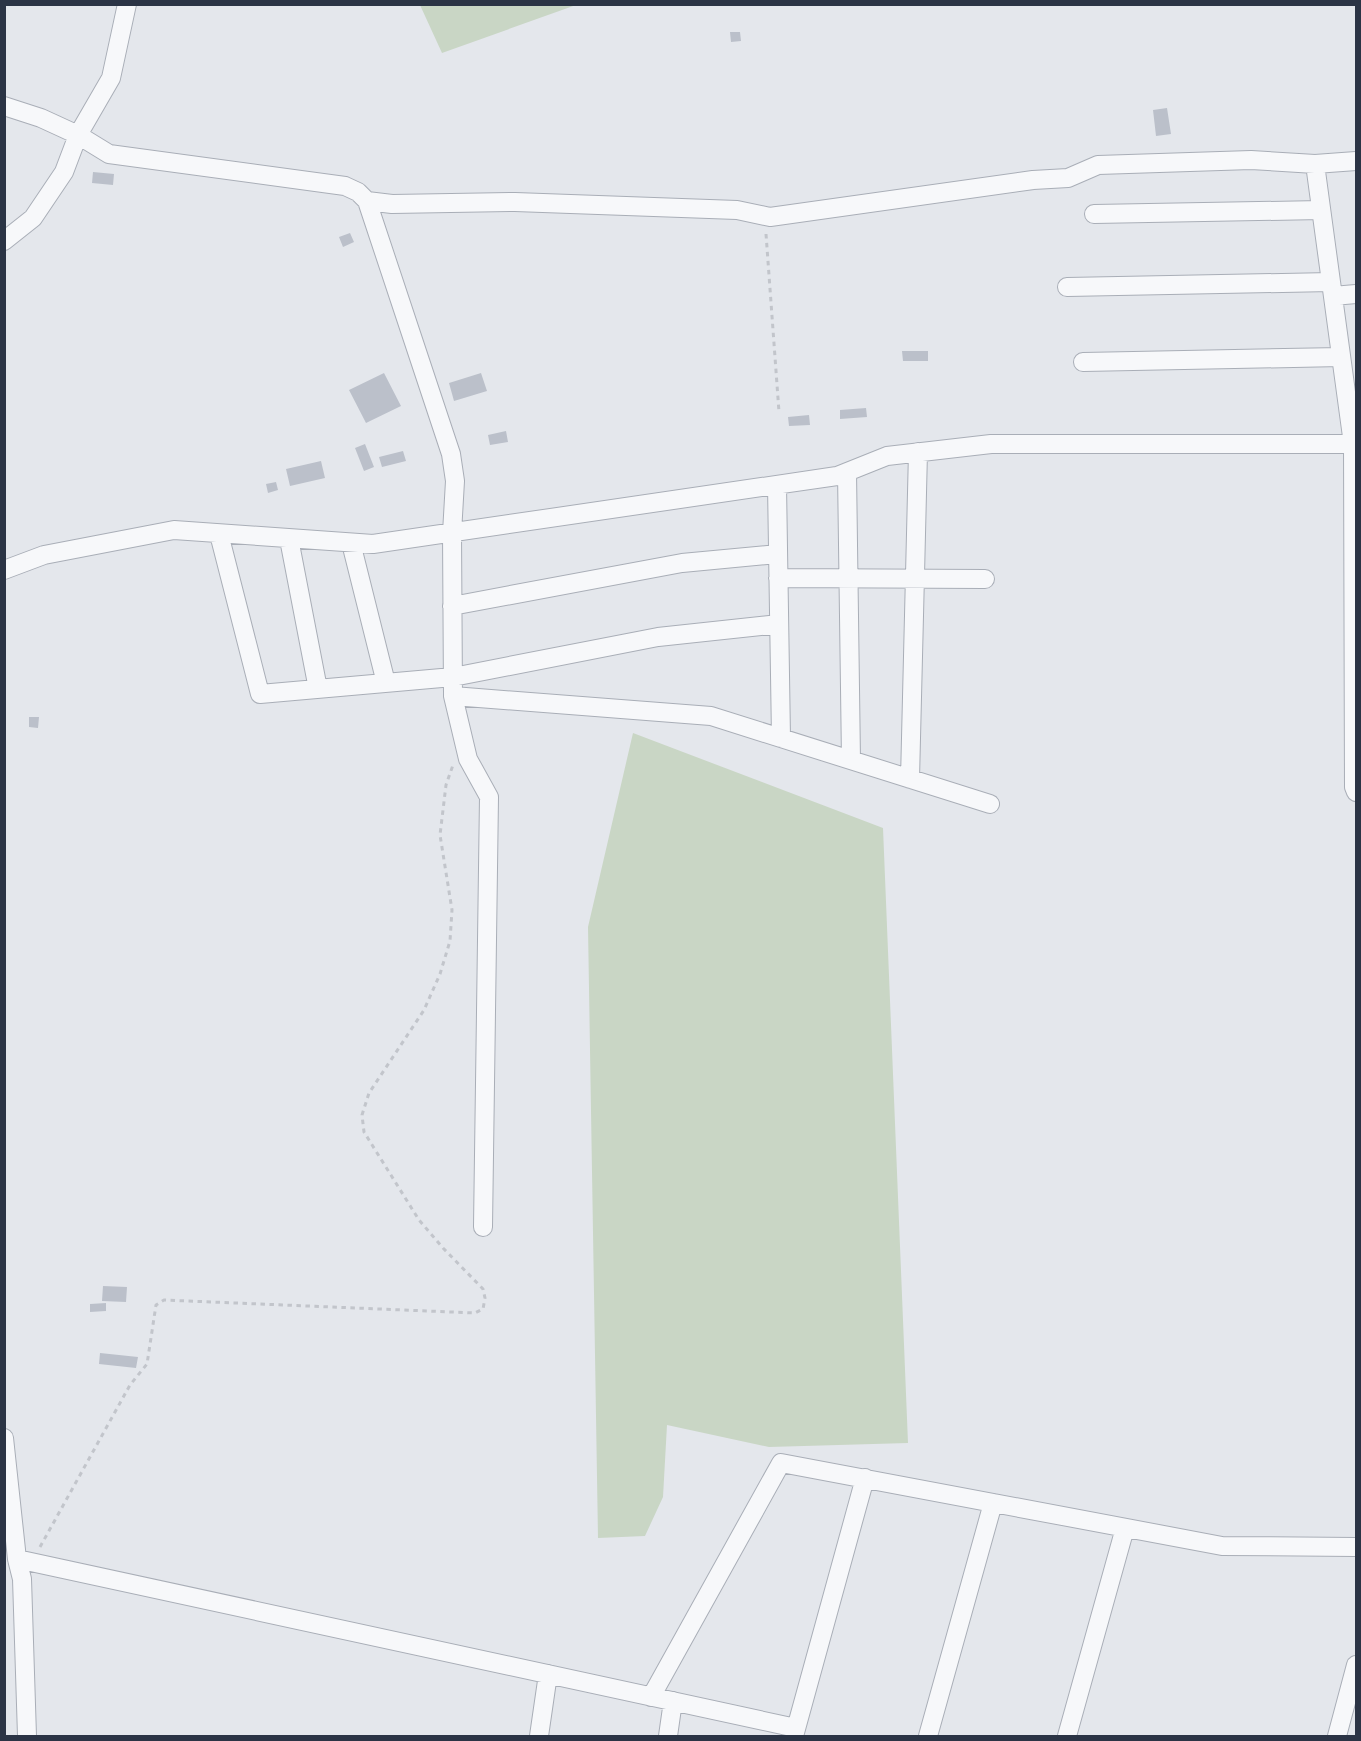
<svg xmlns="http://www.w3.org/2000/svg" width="1361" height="1741" font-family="Karla,sans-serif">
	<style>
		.green { fill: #c9d6c5 }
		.building { fill: #bbc0ca }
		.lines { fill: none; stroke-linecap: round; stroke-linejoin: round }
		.minor-casing { stroke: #a9aeb7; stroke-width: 20 }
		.path { stroke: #c2c5cb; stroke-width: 3; stroke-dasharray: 4.5 4.5; stroke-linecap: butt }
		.minor { stroke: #f7f8fa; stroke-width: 18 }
	</style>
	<rect width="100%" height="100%" fill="#e4e7ec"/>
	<path class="green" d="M420,5H576L442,53Z
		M633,733L883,828L908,1443L769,1447L667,1425L663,1497L645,1536L598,1538L588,927Z"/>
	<path class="building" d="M730,32H740L741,41L731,42Z
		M1167,108L1171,134L1156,136L1153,110Z
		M93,172L114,174L113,185L92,183Z
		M350,233L354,242L343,247L339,237Z
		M902,351H928V361H903Z
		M384,373L401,406L366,423L349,390Z
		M481,373L487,391L454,401L449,383Z
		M866,408L867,417L840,419V410Z
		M809,415L810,425L789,426L788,417Z
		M506,431L508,442L490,445L488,435Z
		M365,444L374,467L364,471L355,448Z
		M403,451L406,461L382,467L379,457Z
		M321,461L325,478L290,486L286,469Z
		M276,482L278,490L268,493L266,484Z
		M29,717H39L38,728L29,727Z
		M103,1286L127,1287L126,1302L102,1301Z
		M106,1303V1311L90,1312V1304Z
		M100,1353L138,1357L136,1368L99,1364Z"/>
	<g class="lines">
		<g class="minor-casing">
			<path id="minor" d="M4,106L41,118L78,135L109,154L345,186L358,192L367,201L392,204L515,202L737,210L770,217L1033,180L1068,178L1098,165L1251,160L1315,164
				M1356,161L1315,164L1353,444L1354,787L1356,792
				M367,201L451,454L455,481L452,533L453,696L468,759L489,797L483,1227
				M1094,214L1321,210
				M4,241L33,218L64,172L78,135L111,78L127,4
				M1067,287L1331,282
				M1333,296L1356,294
				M1083,362L1341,357
				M847,472L851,760
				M777,485L781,738
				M219,534L260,694L453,677L658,637L779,624
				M289,539L318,689
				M351,543L386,683
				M4,570L44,555L174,530L373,544L837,476L887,456L991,444H1353
				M778,578L985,579
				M452,606L682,563L778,554
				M453,696L711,716L990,804
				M910,779L918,452
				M4,1438L17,1559L22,1579L27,1736
				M17,1559L796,1728
				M651,1697L781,1463L1222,1546L1356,1547
				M539,1736L548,1674
				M668,1736L673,1701
				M794,1736L865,1478
				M928,1736L993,1503
				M1067,1736L1125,1528
				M1337,1736L1356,1665"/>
		</g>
		<path class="path" d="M766,234L779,412
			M40,1547L130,1385L147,1364L156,1305L164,1300L475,1313L483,1309L485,1298L483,1289L443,1248L419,1220L364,1132L362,1115L369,1093L424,1010L440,974L450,941L452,910L440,835L446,785L453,765"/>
		<use href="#minor" class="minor"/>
	</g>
	<rect width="1361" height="1741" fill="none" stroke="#2b3445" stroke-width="12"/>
</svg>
